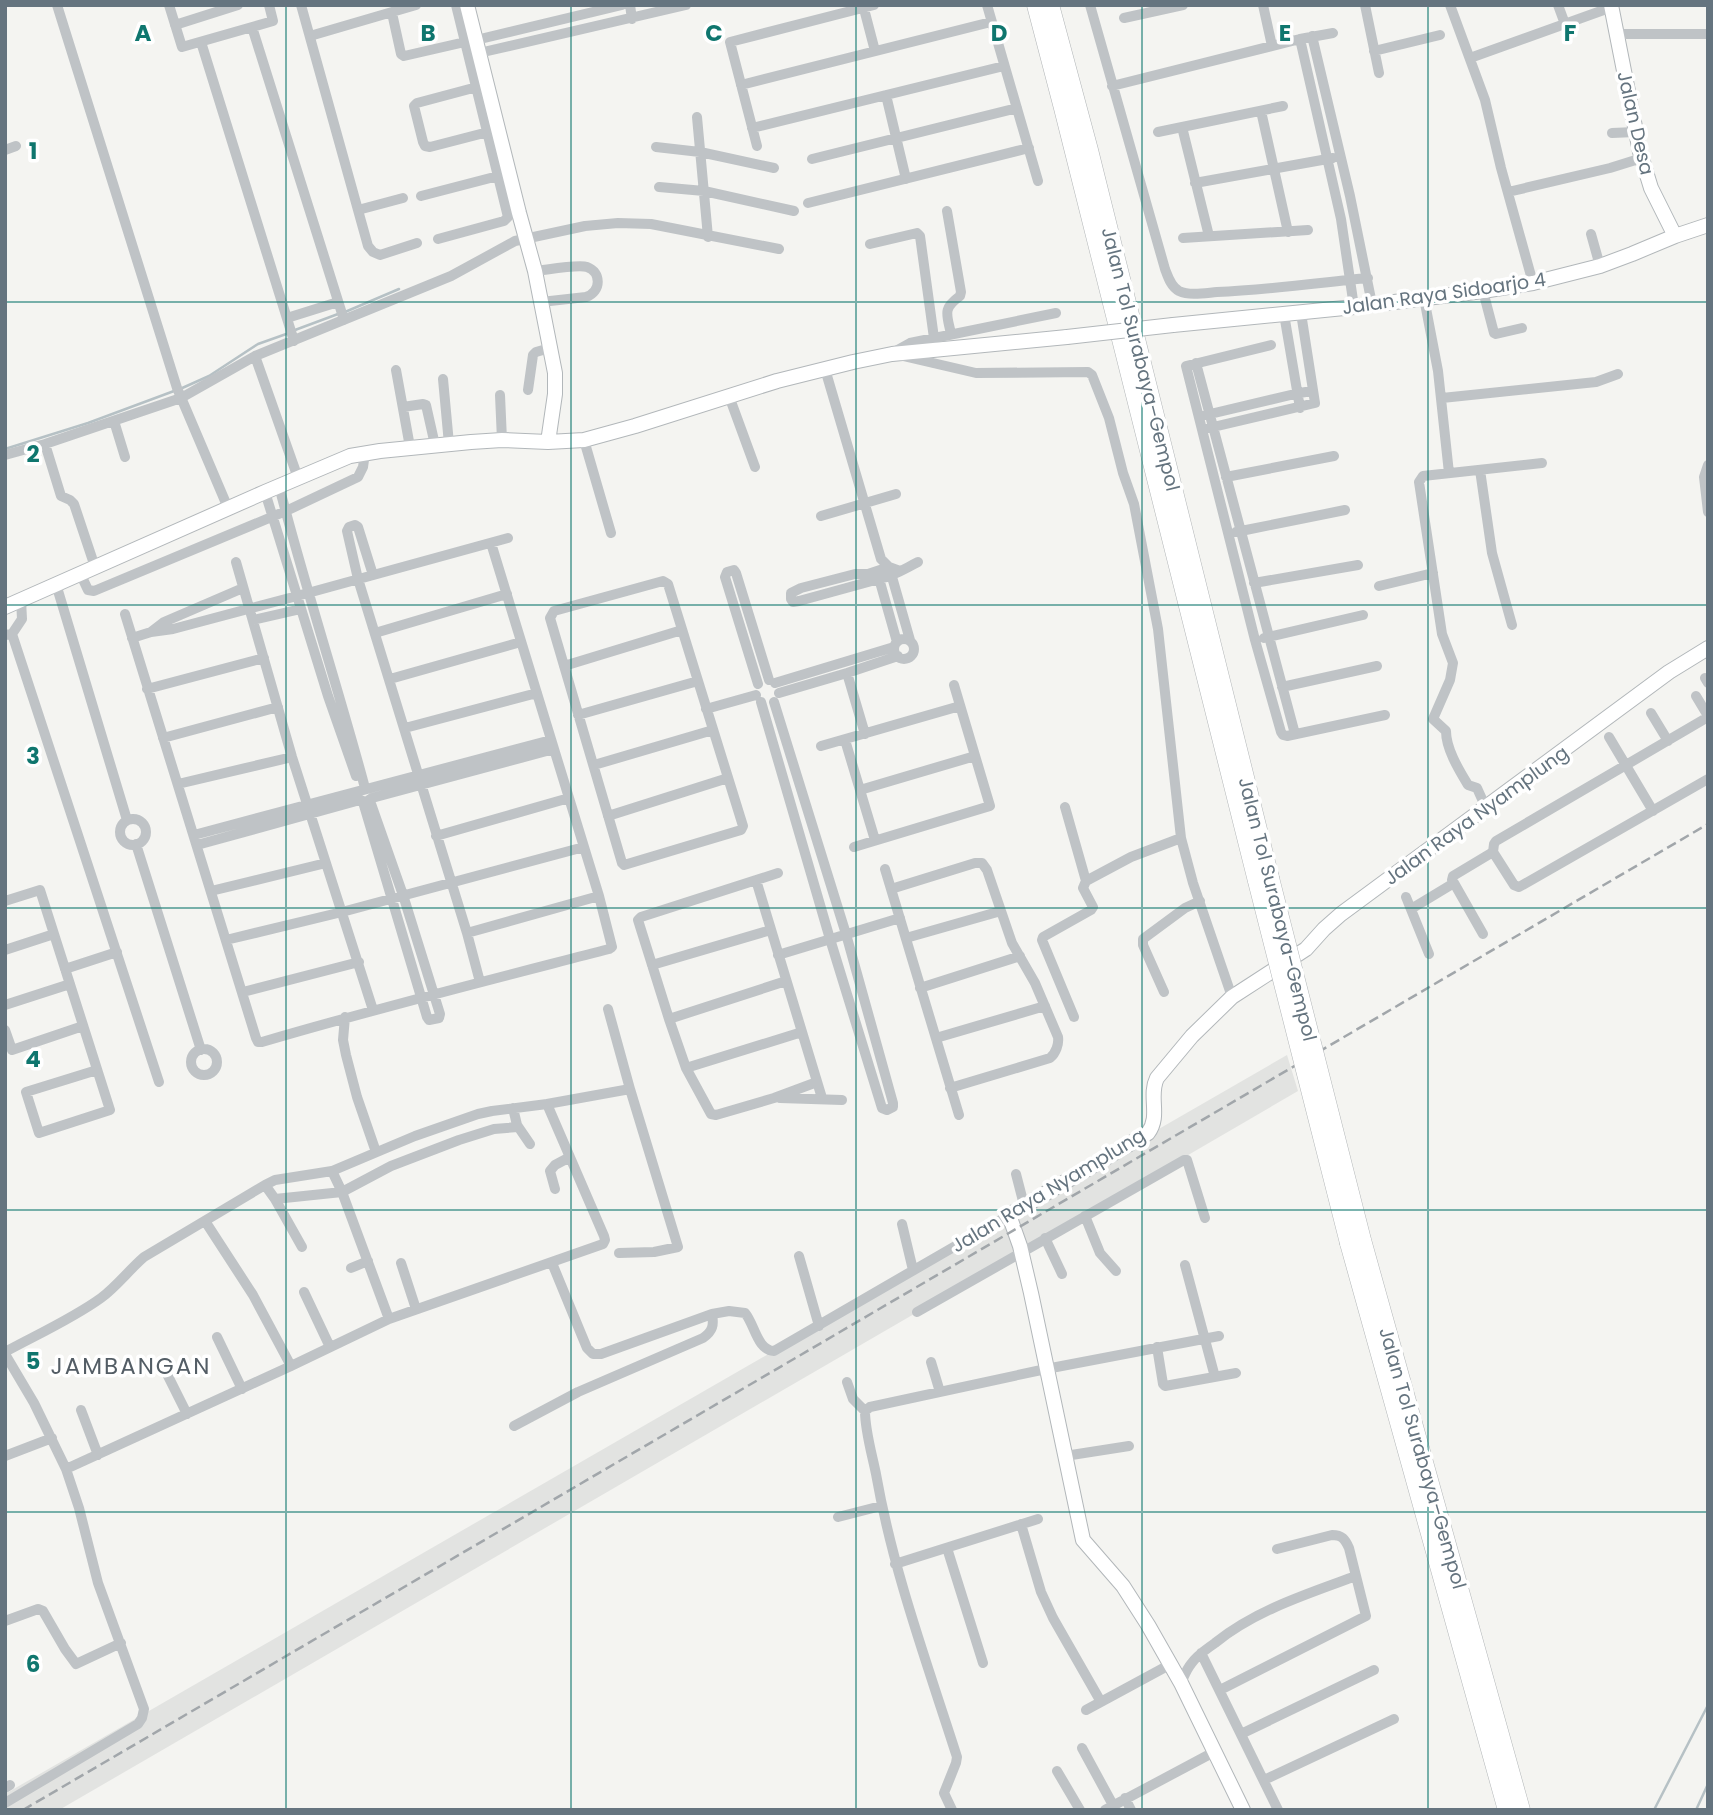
<svg xmlns="http://www.w3.org/2000/svg" width="1713" height="1815" font-family="Poppins,sans-serif">
	<style>
		.built { fill: #e2e3e1 }
		.lines { fill: none; stroke-linecap: round; stroke-linejoin: round }
		.stream { stroke: #b6c1c5; stroke-width: 2.5 }
		.secondary-casing { stroke: #b2b7ba; stroke-width: 16 }
		.highway-casing { stroke: #b2b6b8; stroke-width: 19 }
		.street { stroke: #bfc3c6; stroke-width: 10 }
		.secondary { stroke: #fff; stroke-width: 14 }
		.highway { stroke: #fff; stroke-width: 18 }
		.rail { stroke: #a1a6aa; stroke-width: 2.5; stroke-dasharray: 10 5; stroke-linecap: butt }
		.secondary-bridge-casing { stroke: #b2b7ba; stroke-width: 16; stroke-linecap: butt }
		.highway-bridge-casing { stroke: #b2b6b8; stroke-width: 19; stroke-linecap: butt }
		.secondary-bridge { stroke: #fff; stroke-width: 14 }
		.highway-bridge { stroke: #fff; stroke-width: 18 }
		.grid { fill: none; stroke: #0f766e; stroke-width: 2; stroke-opacity: 0.55 }
		.labels { text-anchor: middle; stroke-width: 7; stroke-linejoin: round; paint-order: stroke }
		.street-label { font-size: 19px; fill: #65747f; stroke: #fff }
		.quarter-label { font-size: 23px; letter-spacing: 2px; fill: #535d65; stroke: #fff }
		.grid-label { font-size: 23px; text-anchor: middle; font-weight: bold; fill: #0f766e; stroke: #fff; stroke-width: 7; stroke-linejoin: round; paint-order: stroke }
	</style>
	<rect width="100%" height="100%" fill="#f4f4f1"/>
	<path class="built" d="M1287,1055L1298,1091L1183,1158L59,1810H5V1794Z"/>
	<g class="lines">
		<path class="stream" d="M345,312L399,289
			M295,330L338,314
			M180,389L209,376L258,344L289,333
			M5,449L88,423L174,391
			M1654,1810L1708,1705
			M1696,1810L1708,1784"/>
		<g class="secondary-casing">
			<path id="secondary" d="M467,5L519,213L535,271L555,373V394L548,442
				M1611,5L1640,152L1651,188L1675,236
				M1173,325L1354,307L1483,291L1533,283L1600,266L1632,254L1675,236L1708,225
				M5,607L265,492L350,456L380,451L471,442L502,440L548,442L584,440L635,426L777,381L853,362L892,354L1067,337
				M1243,1810L1181,1683L1148,1625L1123,1586L1083,1540L1031,1293L1020,1246L1009,1215L1148,1133C1161,1116 1148,1096 1157,1078L1192,1036L1232,997L1306,949L1324,929L1341,914L1669,672L1708,648"/>
		</g>
		<g class="highway-casing">
			<path id="highway" d="M1036,5L1063,108L1257,881
				M1050,5L1089,150L1270,878
				M1362,1240L1521,1810
				M1349,1243L1507,1810"/>
		</g>
		<path class="street" d="M57,5L177,388L228,508
			M169,5L182,47L273,21L269,5
			M301,5L368,246L373,252L380,255L417,243
			M630,5L632,19
			M863,5L875,51
			M987,5L1038,181
			M1090,5L1165,269C1168,277 1171,287 1179,291C1190,296 1205,293 1217,292C1267,290 1317,283 1368,278
			M1263,5L1272,46
			M1365,5L1379,73
			M1450,5L1485,100L1501,168L1533,283
			M1558,5L1565,24
			M392,13L401,54L404,56L465,42
			M1124,18L1183,5
			M175,25L238,5
			M252,27L344,320
			M1617,34H1708
			M310,36L416,5
			M1312,36L1350,196L1372,304
			M1300,39L1341,219L1354,307
			M476,40L622,5
			M201,42L294,341
			M1374,51L1440,35
			M479,53L686,5
			M1470,58L1612,7
			M741,85L991,22
			M1112,86L1300,39L1333,33
			M477,87L417,103L414,106L423,142L425,146L430,147L488,132
			M886,95L906,179
			M1261,111L1288,232
			M697,117L708,237
			M1182,127L1209,236
			M752,128L1004,66
			M1158,132L1283,106
			M1612,133L1635,132
			M757,146L730,42L874,5
			M656,147L700,152L774,168
			M5,150L16,146
			M812,159L1017,108
			M1195,183L1333,158
			M659,187L704,191L794,211
			M1508,192L1610,168L1642,158
			M421,196L498,176
			M808,203L1029,148
			M358,210L403,198
			M947,211L961,292L960,296C942,309 947,314 951,334
			M1591,234L1600,266
			M1183,238L1308,230
			M438,239L504,221L508,217L456,5
			M870,244L917,233L920,236L934,338
			M535,271C546,270 578,264 587,267C601,272 602,291 586,297L541,302
			M1483,291L1494,333L1496,334L1522,328
			M1424,298L1438,371L1449,473
			M1284,314L1300,408
			M287,318L338,302
			M1271,345L1186,366L1255,640L1281,732L1283,735L1287,736L1385,715
			M892,353L910,343L1056,313
			M255,356L298,478
			M903,356L976,373L1088,372L1092,375L1109,418L1123,473L1134,504L1158,629L1181,838L1193,883L1232,997
			M1196,363L1295,734
			M825,369L881,559L889,567L892,577L910,640
			M396,370L410,447
			M443,379L449,444
			M528,390L533,355L536,352L550,348
			M500,395L502,440
			M729,396L755,467
			M1442,398L1596,382L1618,374
			M403,407L423,404L426,405L435,445
			M1206,415L1299,393L1313,391
			M114,421L125,457
			M1209,428L1315,403L1301,313
			M584,440L611,533
			M45,444L61,496L70,500L74,504L95,567
			M5,455L45,444L181,398L255,356L451,276L515,241L585,226L618,223L651,224L779,249
			M1708,465L1704,477L1708,512
			M1480,470L1492,553L1512,625
			M1226,477L1334,456
			M279,486C305,587 338,687 365,788
			M265,492L328,696L356,776
			M821,516L896,494
			M1236,532L1345,510
			M236,562L292,757L373,1010
			M900,571L889,567L868,574H855L801,588L791,593V599L793,602L799,601L879,579C894,576 904,569 918,562
			M80,573L88,590L94,591L286,511L358,477L363,467L365,453
			M373,575L358,527L355,525L349,527L347,531L358,579L467,933L480,982
			M878,575L897,642
			M663,581L668,584L743,826L741,830L624,865L622,863L550,618L554,611Z
			M1254,583L1358,565
			M56,584L127,820
			M1379,586L1433,573
			M125,614L256,1038L258,1042H262C377,1008 493,979 609,949L612,947L599,896L491,543
			M253,620L301,609
			M151,632L164,622L243,588
			M375,633L507,594
			M12,634L159,1082
			M5,635L12,634L22,619L21,600
			M132,638L151,632L173,629L297,596L508,538
			M1264,638L1363,615
			M894 649a10 10 0 1 1 20 0a10 10 0 1 1-20 0Z
			M564,666L682,630
			M847,673L865,734
			M1705,678L1708,683
			M390,679L521,642
			M775,683L894,647
			M758,684L725,577L727,572L734,570L736,573L769,680
			M1282,687L1377,666
			M147,689L264,658
			M779,693L847,673L898,656
			M1696,696L1708,716
			M761,702L830,939L882,1108L887,1110L893,1107V1103L846,934L774,702
			M706,709L756,695
			M1651,713L1668,741
			M578,715L698,681
			M405,728L537,693
			M1609,737L1653,811
			M163,738L278,707
			M845,740L875,840
			M821,746L960,706
			M594,765L713,730
			M178,784L292,757
			M860,790L975,756
			M363,802L427,1017L429,1020L439,1018L440,1014L403,895L370,801
			M1065,807L1086,881L1083,888L1093,907L1091,910L1043,937L1042,940L1074,1017
			M1486,808L1477,788L1468,785C1459,770 1446,749 1446,731L1433,719L1450,680L1453,663L1442,634L1419,482L1423,476L1542,463
			M608,816L728,778
			M120 832a13 13 0 1 1 26 0a13 13 0 1 1-26 0Z
			M194,835L551,740
			M436,836L569,798
			M136,844L201,1050
			M197,845L360,800L366,802L372,798L554,749
			M854,847L990,806L954,685
			M1493,852L1514,885L1519,887L1708,779
			M885,869L959,1115
			M778,873L641,917L638,920L669,1019L686,1068L711,1114L716,1115L774,1098L817,1082
			M756,880L822,1098
			M1086,881L1131,857L1181,838
			M1454,883L1483,934
			M891,889L975,863H982L987,870L1012,943L1035,983L1058,1037C1059,1044 1056,1053 1050,1058L950,1088
			M211,891L326,863
			M1406,897L1429,954
			M5,901L40,890L110,1110L39,1133L26,1092L97,1070
			M1411,909L1454,883L1452,880L1453,876L1493,852L1494,844L1496,841L1708,717
			M467,933L599,896
			M906,938L1001,911
			M226,940L342,912L584,847
			M5,950L54,934
			M778,955L900,918
			M652,965L771,930
			M65,969L117,952
			M920,988L1020,956
			M243,992L359,962
			M1164,992L1143,945V939L1185,908L1200,901
			M5,1005L70,984
			M608,1009L630,1089
			M345,1017L343,1040L346,1055L357,1097L376,1152
			M669,1019L786,981
			M5,1030L12,1050L83,1026
			M936,1038L1045,1006
			M191 1062a13 13 0 1 1 26 0a13 13 0 1 1-26 0Z
			M686,1068L802,1032
			M780,1098L842,1100
			M547,1104L630,1089L678,1247L654,1252L619,1253
			M513,1108L517,1125L530,1144
			M332,1171L342,1192L389,1319
			M1016,1174L1024,1205
			M265,1185L275,1199L302,1247
			M555,1189L550,1171L555,1165L570,1157
			M275,1199L342,1192L391,1166L459,1140L494,1129L518,1127
			M1085,1216L1100,1253L1116,1271
			M205,1221L253,1295L291,1366
			M902,1224L913,1270
			M1045,1238L1062,1274
			M799,1256L819,1326
			M401,1263L416,1309
			M552,1263L582,1336L587,1348L593,1354H601L712,1314L729,1311L745,1313C755,1325 757,1350 774,1351L1009,1215
			M1185,1265L1215,1377
			M351,1268L368,1261
			M304,1292L330,1347
			M917,1312L1184,1160H1187L1205,1218
			M217,1337L242,1389
			M1157,1347L1163,1384L1165,1386L1236,1373
			M5,1352C36,1335 72,1319 101,1298C116,1287 129,1270 144,1257L265,1185L275,1180L332,1171L415,1136L478,1114L492,1111L547,1104L604,1236L605,1240L603,1244L389,1319L291,1366L66,1469
			M5,1354L34,1403L66,1469L79,1508L98,1583L144,1709L142,1718L138,1724L5,1803
			M931,1362L940,1392
			M164,1368L187,1414
			M847,1382L853,1399L865,1411
			M81,1410L98,1455
			M514,1426L578,1392L703,1338C713,1331 714,1325 712,1314
			M5,1456L52,1438
			M1065,1456L1129,1446
			M838,1517L881,1506
			M1021,1524L1041,1592L1053,1618L1101,1702
			M947,1548L983,1663
			M895,1564L1038,1519
			M5,1621L38,1609L43,1611L65,1649L76,1664L121,1643
			M1201,1653L1278,1810
			M1181,1683C1184,1677 1186,1670 1191,1664C1197,1655 1207,1649 1215,1643C1256,1610 1307,1594 1356,1576
			M1220,1690L1366,1616L1349,1548C1345,1539 1342,1535 1332,1535L1277,1549
			M1086,1710L1171,1664
			M1241,1734L1374,1670
			M1082,1748L1113,1805
			M1057,1771L1080,1810
			M1264,1780L1394,1719
			M5,1788L10,1785
			M1125,1798L1131,1810
			M952,1810L944,1793L956,1763L957,1757C927,1663 893,1571 876,1474C872,1454 865,1431 865,1411L870,1407L1046,1369L1219,1336
			M1105,1810L1214,1752"/>
		<use href="#secondary" class="secondary"/>
		<use href="#highway" class="highway"/>
		<path class="rail" d="M23,1810L1708,824"/>
		<g class="secondary-bridge-casing">
			<path id="secondary-bridge" d="M1067,337L1173,325"/>
		</g>
		<g class="highway-bridge-casing">
			<path id="highway-bridge" d="M1270,878L1362,1240
				M1257,881L1349,1243"/>
		</g>
		<use href="#secondary-bridge" class="secondary-bridge"/>
		<use href="#highway-bridge" class="highway-bridge"/>
	</g>
	<path class="grid" d="M286,5V1810M571,5V1810M856,5V1810M1142,5V1810M1428,5V1810M5,302H1708M5,605H1708M5,908H1708M5,1210H1708M5,1512H1708"/>
	<g class="labels">
		<g class="street-label">
			<text transform="translate(1636 123) rotate(77)" y="7">Jalan Desa</text>
			<text transform="translate(1444 293) rotate(-8)" y="7">Jalan Raya Sidoarjo 4</text>
			<text transform="translate(1141 359) rotate(76)" y="7">Jalan Tol Surabaya–Gempol</text>
			<text transform="translate(1476 815) rotate(-36)" y="7">Jalan Raya Nyamplung</text>
			<text transform="translate(1278 909) rotate(76)" y="7">Jalan Tol Surabaya–Gempol</text>
			<text transform="translate(1048 1190) rotate(-31)" y="7">Jalan Raya Nyamplung</text>
			<text transform="translate(1423 1458) rotate(74)" y="7">Jalan Tol Surabaya–Gempol</text>
		</g>
		<g class="quarter-label">
			<text x="131" y="1374">JAMBANGAN</text>
		</g>
	</g>
	<g class="grid-label">
		<text x="143" y="41">A</text>
		<text x="428" y="41">B</text>
		<text x="714" y="41">C</text>
		<text x="999" y="41">D</text>
		<text x="1285" y="41">E</text>
		<text x="1570" y="41">F</text>
		<text x="33" y="159">1</text>
		<text x="33" y="462">2</text>
		<text x="33" y="764">3</text>
		<text x="33" y="1067">4</text>
		<text x="33" y="1369">5</text>
		<text x="33" y="1672">6</text>
	</g>
	<rect width="1713" height="1815" fill="none" stroke="#65747f" stroke-width="14"/>
</svg>
